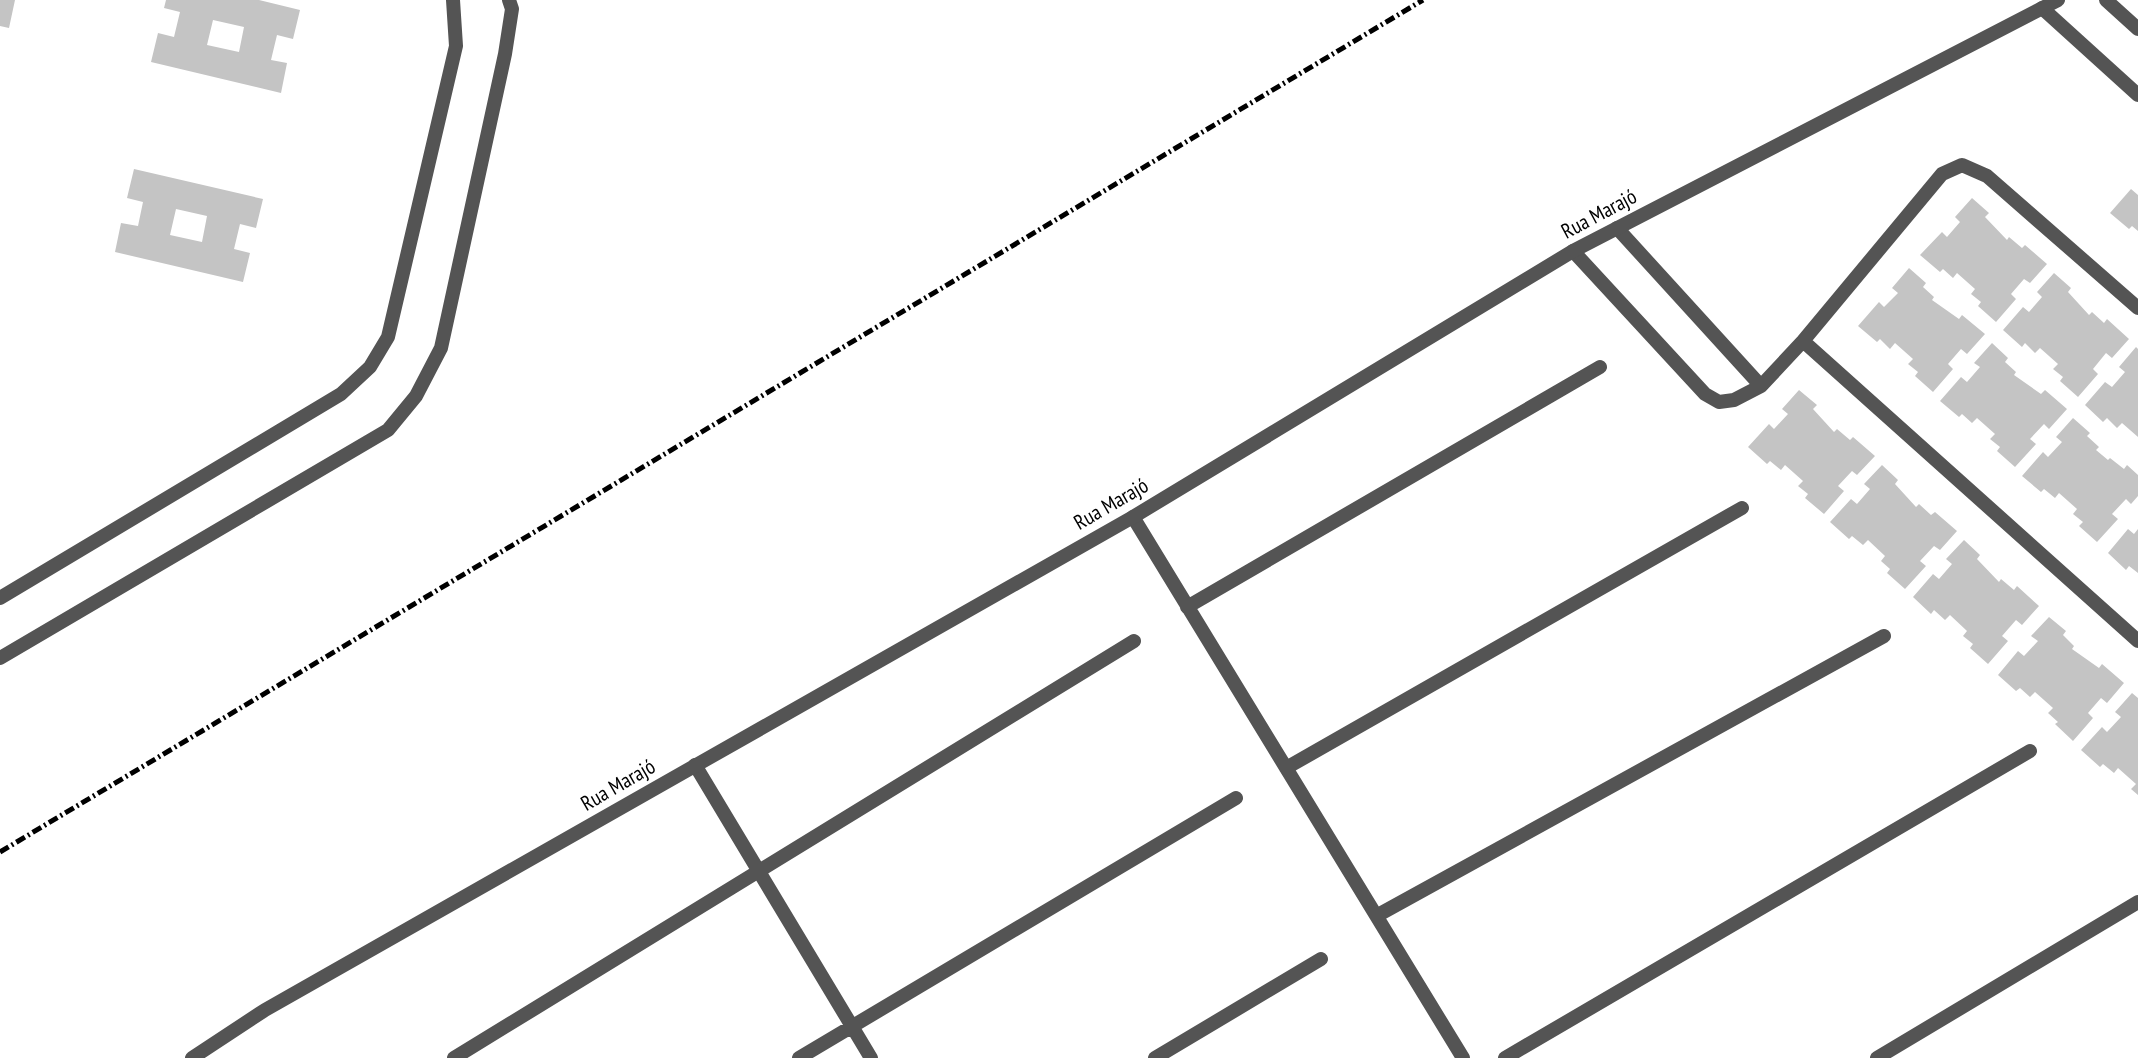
<svg xmlns="http://www.w3.org/2000/svg" width="2138" height="1058" font-family="'PT Sans Narrow',sans-serif">
	<style>
		.building { fill: #c4c4c4; fill-rule: evenodd }
		.lines { fill: none; stroke-linecap: round; stroke-linejoin: round }
		.minor { stroke: #545454; stroke-width: 14 }
		.tertiary { stroke: #545454; stroke-width: 14 }
		.rail { stroke: #000; stroke-width: 5; stroke-dasharray: 10 3.5 2 3.5; stroke-linecap: butt }
		.labels { text-anchor: middle; stroke-width: 5; stroke-linejoin: round; paint-order: stroke }
		.street-label { font-size: 21px; fill: #000; stroke: #fff }
	</style>
	<rect width="100%" height="100%" fill="#fff"/>
	<path class="building" d="M0,0H15L9,28L0,26Z
		M166,0H259L300,10L293,39L277,35L271,60L287,63L281,93L151,62L158,33L174,37L180,12L164,8ZM213,20L244,27L239,52L207,45Z
		M134,169L263,199L256,228L240,224L234,249L250,253L243,282L115,252L121,223L138,226L143,202L127,198ZM176,209L207,216L202,242L170,235Z
		M2131,189L2138,195V231L2132,226L2129,229L2110,213Z
		M1972,198L1989,213L1985,217L2007,240L2009,237L2022,248L2025,245L2047,264L2030,283L2024,279L2011,294L2016,299L1996,322L1978,306L1981,302L1971,294L1975,289L1957,273L1953,278L1943,269L1940,272L1920,255L1942,232L1947,237L1960,222L1955,217Z
		M1909,268L1926,283L1923,287L1934,297L1932,300L1959,319L1962,315L1985,334L1967,354L1961,349L1948,364L1953,369L1933,392L1915,376L1918,372L1908,364L1913,359L1895,343L1890,349L1880,339L1877,342L1858,326L1879,302L1884,307L1898,293L1892,288Z
		M2054,273L2071,288L2068,292L2089,315L2092,312L2104,323L2107,319L2129,339L2112,358L2106,353L2093,369L2098,374L2078,397L2060,381L2063,377L2053,369L2058,364L2040,348L2035,353L2025,343L2022,347L2003,330L2023,307L2029,312L2042,297L2037,292Z
		M1992,343L2008,358L2005,362L2016,372L2014,375L2041,394L2045,390L2067,409L2049,429L2044,424L2030,439L2036,444L2015,467L1997,451L2000,447L1990,439L1995,434L1977,418L1972,423L1962,414L1959,417L1940,401L1961,377L1967,382L1980,367L1974,363Z
		M2136,347L2138,349V437L2122,423L2117,428L2107,418L2103,422L2085,405L2105,382L2112,387L2125,372L2119,367Z
		M1799,390L1817,405L1813,409L1834,432L1837,429L1850,440L1853,437L1875,456L1857,475L1852,471L1838,486L1844,491L1824,514L1805,498L1808,494L1798,486L1803,481L1785,465L1781,470L1770,461L1767,464L1748,447L1769,424L1774,429L1788,414L1782,409Z
		M2073,418L2090,433L2087,436L2099,447L2096,450L2108,460L2110,458L2124,469L2127,465L2138,475V496L2131,504L2126,499L2112,514L2118,519L2097,542L2079,526L2083,522L2073,514L2077,509L2059,493L2055,498L2044,489L2041,492L2022,476L2043,452L2048,457L2062,442L2056,437Z
		M1882,465L1898,480L1895,484L1916,507L1919,504L1931,515L1935,512L1957,531L1940,550L1934,546L1920,561L1926,566L1905,589L1887,573L1890,569L1881,561L1885,556L1868,540L1863,545L1852,536L1849,539L1830,522L1851,499L1857,504L1870,489L1864,484Z
		M2128,529L2134,534L2138,529V573L2129,566L2126,570L2108,553Z
		M1964,540L1980,555L1977,559L1999,582L2001,579L2014,590L2017,586L2039,606L2022,625L2016,620L2002,636L2008,641L1988,664L1970,648L1973,644L1963,636L1967,631L1950,615L1945,620L1934,610L1931,614L1913,597L1933,574L1939,579L1952,564L1946,559Z
		M2049,617L2066,631L2063,635L2074,646L2072,649L2099,668L2102,664L2124,683L2107,703L2101,698L2088,713L2093,718L2073,741L2055,724L2058,722L2048,713L2053,708L2035,692L2030,697L2020,688L2016,691L1998,675L2018,651L2024,656L2038,641L2031,636Z
		M2132,693L2138,698V795L2131,789L2136,784L2118,768L2114,773L2103,764L2100,767L2081,750L2102,727L2107,732L2121,717L2115,712Z"/>
	<g class="lines">
		<path class="minor" d="M2106,0L2138,29
			M2042,8L2138,95
			M1617,228L1761,386
			M1573,251L1705,394L1719,402L1734,400L1761,386L1803,341L1942,174L1962,165L1987,176L2138,308
			M1803,341L2138,641
			M1133,517L1463,1058
			M1187,607L1600,367
			M695,765L871,1058
			M1286,768L1742,508
			M1378,915L1884,636
			M454,1058L1134,641
			M799,1058L1236,798
			M1155,1058L1321,959
			M1505,1058L2030,751
			M1877,1058L2138,902"/>
		<path class="tertiary" d="M0,598L341,394L370,367L388,337L456,46L453,0
			M0,658L388,430L416,396L441,348L505,54L512,9L509,0
			M192,1058L265,1010L1133,517L1573,251L2058,0"/>
		<path class="rail" d="M0,852L1423,0"/>
	</g>
	<g class="labels">
		<g class="street-label">
			<text transform="translate(1599 214) rotate(-28)" y="7">Rua Marajó</text>
			<text transform="translate(1111 504) rotate(-30)" y="7">Rua Marajó</text>
			<text transform="translate(618 785) rotate(-30)" y="7">Rua Marajó</text>
		</g>
	</g>
</svg>
